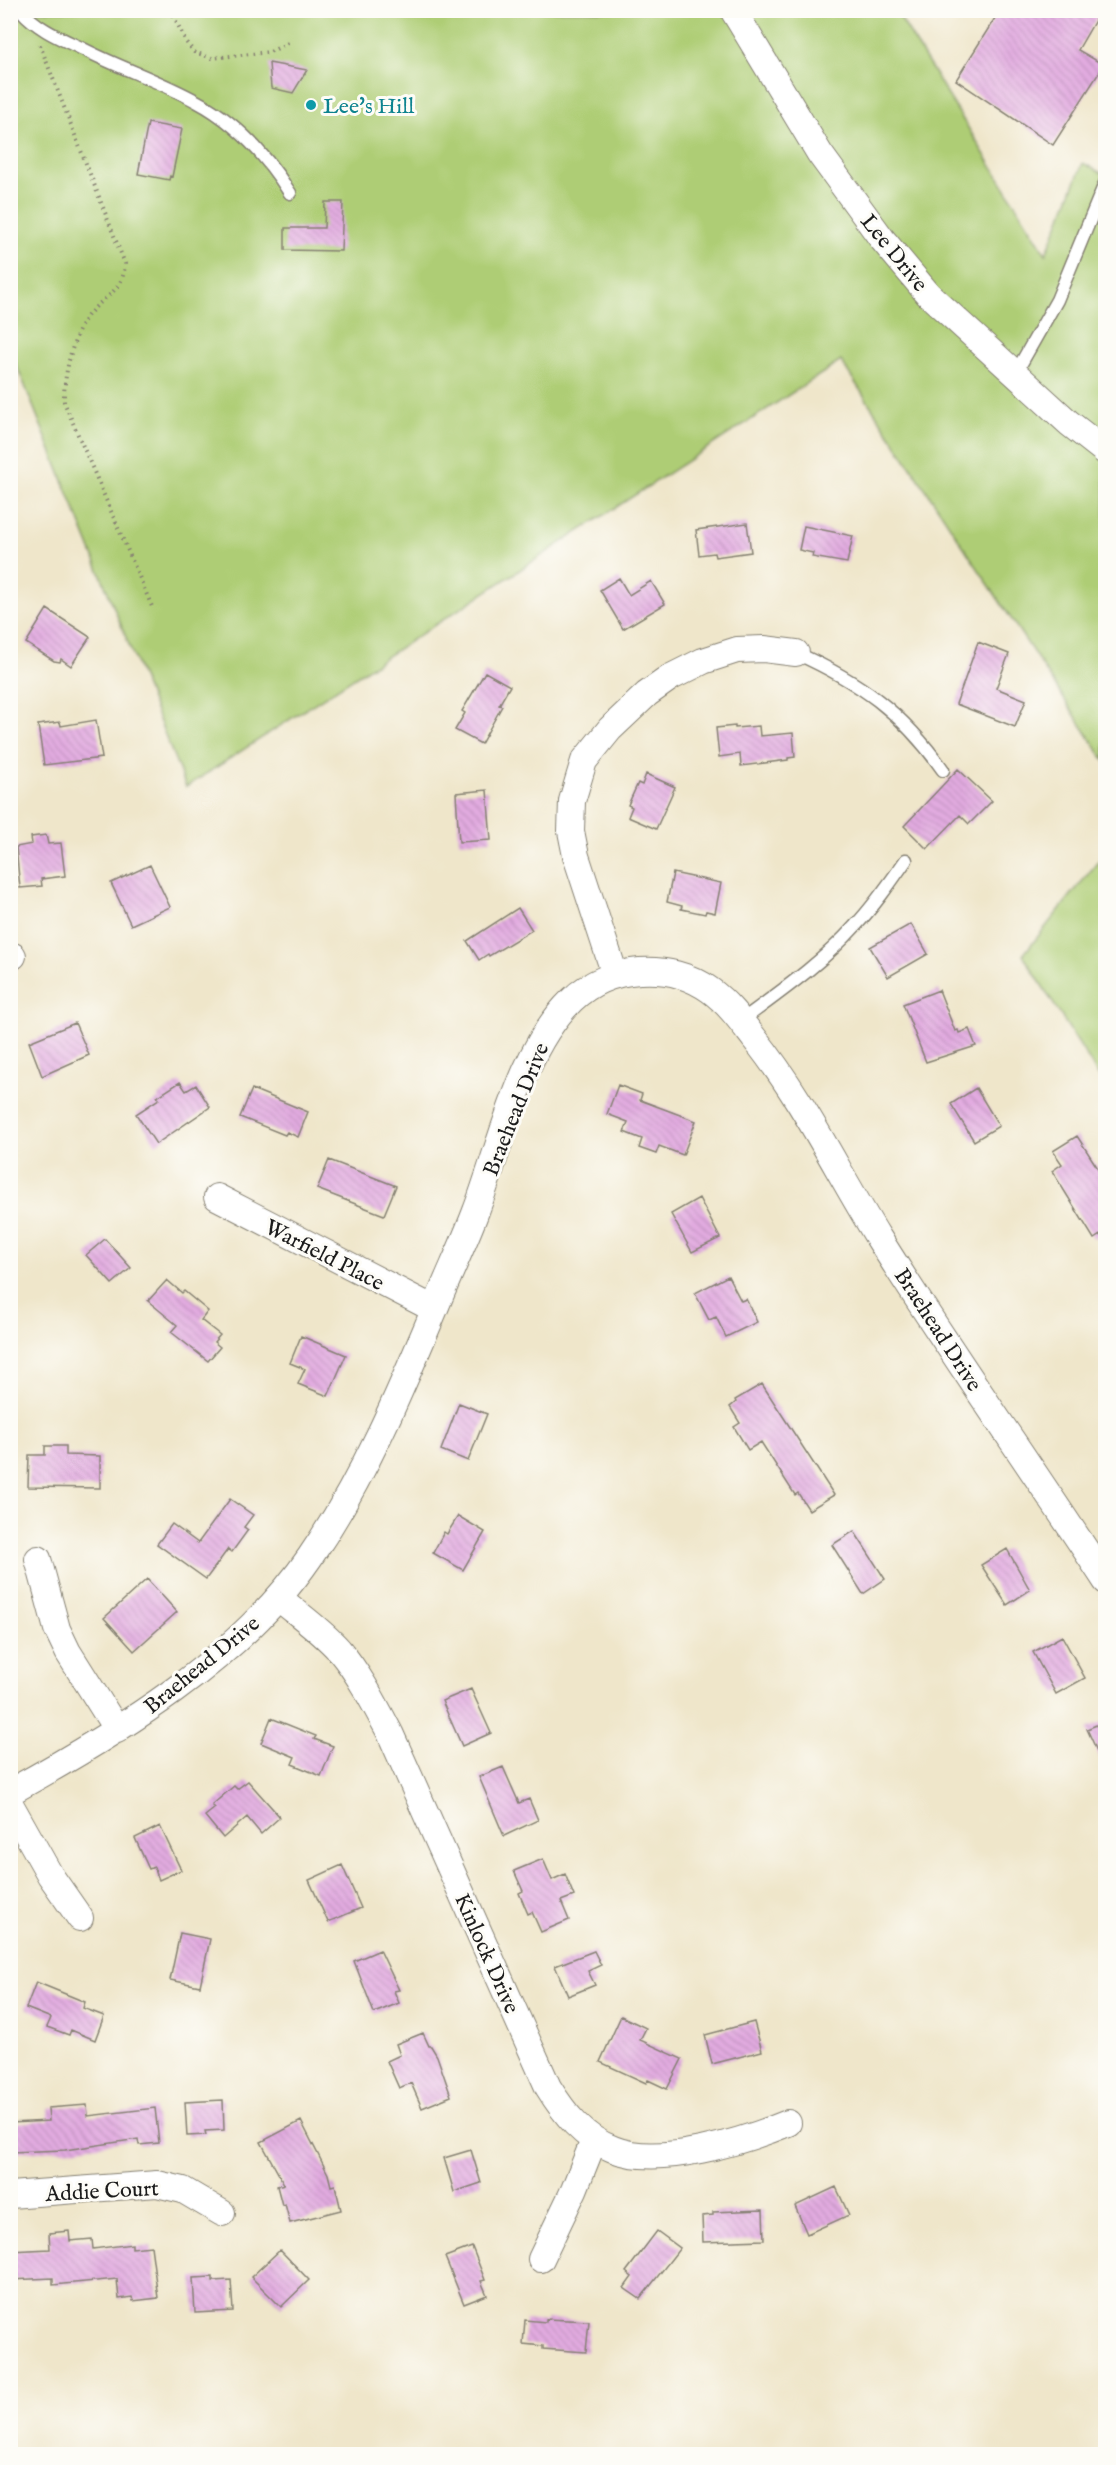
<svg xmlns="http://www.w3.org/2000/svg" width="1116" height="2465" font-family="'IM FELL English',serif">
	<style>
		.park { fill: #aecd74; stroke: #657448; stroke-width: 1.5 }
		.building { fill: url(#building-back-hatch) }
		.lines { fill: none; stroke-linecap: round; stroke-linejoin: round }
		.lane-casing { stroke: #868173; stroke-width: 15 }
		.street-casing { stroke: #868173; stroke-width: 28 }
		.path { stroke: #868173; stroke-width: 4; stroke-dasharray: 1.5 4.5; stroke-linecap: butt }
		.lane { stroke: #fff; stroke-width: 12 }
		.street { stroke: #fff; stroke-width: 26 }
		.culture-dot { fill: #0f9aa8; stroke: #fdfcf7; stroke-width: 2 }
		.labels { text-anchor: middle; stroke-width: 6; stroke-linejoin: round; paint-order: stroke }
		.culture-label { font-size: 22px; fill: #0d838f; stroke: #fdfcf7; text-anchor: start }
		.street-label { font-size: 22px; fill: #1c1c1c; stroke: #fdfcf7 }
	</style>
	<defs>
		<pattern id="building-back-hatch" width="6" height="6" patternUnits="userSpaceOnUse" patternTransform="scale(1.5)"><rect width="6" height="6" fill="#e2abe0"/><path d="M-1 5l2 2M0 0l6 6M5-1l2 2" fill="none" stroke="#c193c0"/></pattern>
	</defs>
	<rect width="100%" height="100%" fill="#fdfcf7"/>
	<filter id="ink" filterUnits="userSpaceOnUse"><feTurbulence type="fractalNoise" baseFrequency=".0167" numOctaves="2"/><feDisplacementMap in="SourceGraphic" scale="12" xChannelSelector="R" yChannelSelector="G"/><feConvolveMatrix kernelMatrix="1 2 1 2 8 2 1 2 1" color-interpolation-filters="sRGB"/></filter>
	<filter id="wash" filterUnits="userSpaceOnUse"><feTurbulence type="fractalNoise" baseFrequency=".008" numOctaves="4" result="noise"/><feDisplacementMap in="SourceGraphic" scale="24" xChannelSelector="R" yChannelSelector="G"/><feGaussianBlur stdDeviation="1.35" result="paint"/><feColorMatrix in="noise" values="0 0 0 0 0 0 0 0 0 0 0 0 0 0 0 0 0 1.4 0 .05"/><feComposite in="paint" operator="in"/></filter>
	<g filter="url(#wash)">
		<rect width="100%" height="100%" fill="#efe6ca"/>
		<path class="park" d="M11,11H896L1046,254L1083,163L1105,175V761L841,361L186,787L11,351Z
			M1105,853V1086L1023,955Z"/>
		<g id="blocks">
			<path class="building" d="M1000,10H1101L1078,50L1104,65L1053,145L956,80Z
				M269,63L307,70L293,93L271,88Z
				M148,123L182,129L172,177L170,176L169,180L138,174Z
				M325,202H343L341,251L285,250V228H324Z
				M747,523L751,552L715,557L714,553L699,555L696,530Z
				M804,526L853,536L847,563L812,557L813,553L799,550Z
				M619,578L629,595L651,581L665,604L623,629L600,590Z
				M47,609L90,637L71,666L61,659L60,662L54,661L26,643Z
				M978,642L1009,654L996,688L1026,700L1015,727L956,704Z
				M485,672L510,686L499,705L502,706L481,744L455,730L465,713L462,711Z
				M96,720L102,758L44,765L38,725L60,722L61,726Z
				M735,726V728L759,726L760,736L793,733L795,757L788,758V760L741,766L740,754L719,757L716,728Z
				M958,769L992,801L969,824L960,815L927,849L904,826Z
				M646,774L675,787L656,829L628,817L632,807L628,805L638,783L642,785Z
				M487,790L491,840L459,842L456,793Z
				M46,835L48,844L61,843L65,876L41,879L42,886L20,888L16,847L32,844L31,837Z
				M150,865L170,907L131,925L111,883Z
				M673,873L721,883L715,913L706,911L705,914L681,909L682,906L667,902Z
				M518,908L532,930L489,956L488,954L479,960L467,941Z
				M911,924L928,954L888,977L870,947Z
				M939,990L955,1031L958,1030L959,1033L969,1029L976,1046L926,1062L903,1004Z
				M75,1023L89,1055L42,1076L29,1042Z
				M180,1082L186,1091L196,1085L210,1107L156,1144L136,1114L159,1099L157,1097Z
				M618,1085L642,1094L640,1100L696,1121L683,1155L659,1146L656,1154L639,1148L642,1139L624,1132L628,1122L607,1114Z
				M976,1088L999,1126L974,1141L951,1104Z
				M252,1089L308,1112L298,1137L287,1132L285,1135L240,1117Z
				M1077,1136L1099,1170L1106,1166V1231L1094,1239L1052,1171L1062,1164L1053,1151Z
				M329,1160L396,1186L384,1215L317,1189Z
				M699,1198L720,1238L692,1252L671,1214Z
				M105,1239L131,1268L112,1284L86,1255Z
				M728,1276L741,1301L746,1299L757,1322L726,1337L716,1317L709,1320L695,1293Z
				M167,1280L182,1293L184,1291L208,1311L201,1320L220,1335L214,1342L220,1347L208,1361L171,1332L177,1325L148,1301Z
				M301,1336L346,1355L328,1396L298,1384L305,1369L290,1363Z
				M762,1384L834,1495L809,1510L798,1493L795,1495L761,1442L748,1450L734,1427L740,1423L730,1407L736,1402L735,1400Z
				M459,1403L487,1414L468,1461L441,1450Z
				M45,1446H66V1455L100,1456V1488L28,1487L29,1455H45Z
				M230,1499L253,1515L244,1527L248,1530L232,1552L228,1549L206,1579L157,1544L172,1524L198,1543Z
				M458,1516L485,1532L463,1570L433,1553L444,1532L447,1534Z
				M854,1531L885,1579L863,1594L832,1545Z
				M1007,1549L1030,1590L1007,1605L981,1565Z
				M147,1579L177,1612L134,1651L104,1618Z
				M1062,1636L1085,1678L1056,1694L1033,1652Z
				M471,1689L491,1733L462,1746L442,1701Z
				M271,1718L316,1736L314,1739L333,1746L321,1776L292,1764L295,1757L261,1743Z
				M1106,1721V1771L1087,1729Z
				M503,1767L519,1803L529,1799L538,1820L504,1836L479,1777Z
				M248,1781L280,1817L261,1834L247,1817L223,1838L205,1816L215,1808L212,1805L234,1786L237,1789Z
				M160,1826L181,1870L159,1880L154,1867L149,1869L135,1838Z
				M543,1859L552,1880L565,1874L574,1896L561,1901L569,1920L541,1932L532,1912L528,1914L519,1893L523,1891L514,1871Z
				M342,1865L361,1908L328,1922L309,1880Z
				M180,1933L210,1939L200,1986L170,1980Z
				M380,1950L399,1990L394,1991L399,2003L374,2013L354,1961Z
				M594,1951L601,1965L588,1971L595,1985L568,1996L555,1966Z
				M36,1982L85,2002L83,2008L104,2016L95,2040L71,2030L69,2035L47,2027L51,2018L26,2008Z
				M621,2016L646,2028L640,2040L682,2059L667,2089L648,2080L646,2083L600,2062Z
				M754,2022L762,2051L712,2064L705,2035Z
				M423,2033L429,2046H431L437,2056L451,2096L422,2108L411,2083L399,2088L387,2061L400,2055L396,2044Z
				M223,2100L224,2130L205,2131L206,2135L187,2136L185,2102Z
				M87,2105L88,2116L155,2108L159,2143L139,2145L138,2139L65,2150L10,2152V2123L49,2121L48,2108Z
				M301,2121L328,2174L331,2186L335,2185L341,2210L290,2223L285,2204L282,2205L277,2186L284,2184L261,2142Z
				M471,2150L481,2183L454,2192L444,2158Z
				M836,2187L849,2215L807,2234L795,2206Z
				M763,2210L764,2240L703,2242L702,2216L713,2215V2212Z
				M69,2231L70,2241L92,2239L93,2249L132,2244V2248L151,2246L158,2298L133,2301L132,2297L119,2299L117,2279L53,2285V2278L10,2280V2251L50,2249L49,2233Z
				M657,2231L680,2248L640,2299L624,2288L632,2277L626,2272Z
				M472,2247L485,2280L481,2281L487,2295L464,2304L445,2257Z
				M280,2250L309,2280L281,2307L251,2277Z
				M213,2277V2281L231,2280L233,2311L195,2313L193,2278Z
				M546,2319L589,2321L586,2352L543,2349V2346L523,2344L525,2320L546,2322Z"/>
		</g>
	</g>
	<g filter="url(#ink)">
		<use href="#blocks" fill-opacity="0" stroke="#868173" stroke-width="1.5"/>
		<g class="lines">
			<g class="lane-casing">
				<path id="lane" d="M21,10C37,29 62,39 83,49C120,68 160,81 196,101C236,122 266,155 290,193
					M1015,374L1057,300L1106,181
					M796,653C860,682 902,712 943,770
					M741,1021C780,992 822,963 855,926C874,906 890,883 906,860"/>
			</g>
			<g class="street-casing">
				<path id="street" d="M733,10L820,154L882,239L928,294L1069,423L1106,452
					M10,958L13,956
					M615,975L576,856L571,831L572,801L584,761L610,729L647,694L671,677L703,661L737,650L764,649L796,653
					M217,1197L434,1309
					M38,1559L57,1629L68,1652L117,1730
					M279,1598C299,1615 321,1630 339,1650C360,1675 375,1705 390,1733L548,2087C564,2113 583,2138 613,2149C659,2168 744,2141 788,2123
					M10,1792C117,1733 240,1659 310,1557C363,1480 400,1392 436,1306C449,1274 464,1243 476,1211C501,1146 520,1050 572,1000C608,965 670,961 710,990C728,1003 741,1021 754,1038C803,1099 837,1171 878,1237C951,1354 1031,1466 1106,1581
					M10,1804L50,1875L80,1918
					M10,2195L157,2184L183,2190L222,2213
					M541,2259L574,2190L594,2140"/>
			</g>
			<path class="path" d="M171,10L186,42L194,52L212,58L270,52L288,43
				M40,45L125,264C123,292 105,295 89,314C73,332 63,379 64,402L153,609"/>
			<use href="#lane" class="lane"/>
			<use href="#street" class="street"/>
		</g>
	</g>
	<circle class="culture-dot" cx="311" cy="105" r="6"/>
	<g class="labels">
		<g class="culture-label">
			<text x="323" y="113">Lee's Hill</text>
		</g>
		<g class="street-label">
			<text transform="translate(895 252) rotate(51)" y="8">Lee Drive</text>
			<text transform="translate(515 1109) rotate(-68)" y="8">Braehead Drive</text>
			<text transform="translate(325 1254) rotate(27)" y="8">Warfield Place</text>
			<text transform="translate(939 1329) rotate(57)" y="8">Braehead Drive</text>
			<text transform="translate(201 1664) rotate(-39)" y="8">Braehead Drive</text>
			<text transform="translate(488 1953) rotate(66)" y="8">Kinlock Drive</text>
			<text transform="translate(102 2190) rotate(-3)" y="8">Addie Court</text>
		</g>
	</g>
	<rect width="1116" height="2465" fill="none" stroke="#fdfcf7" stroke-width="36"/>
</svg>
